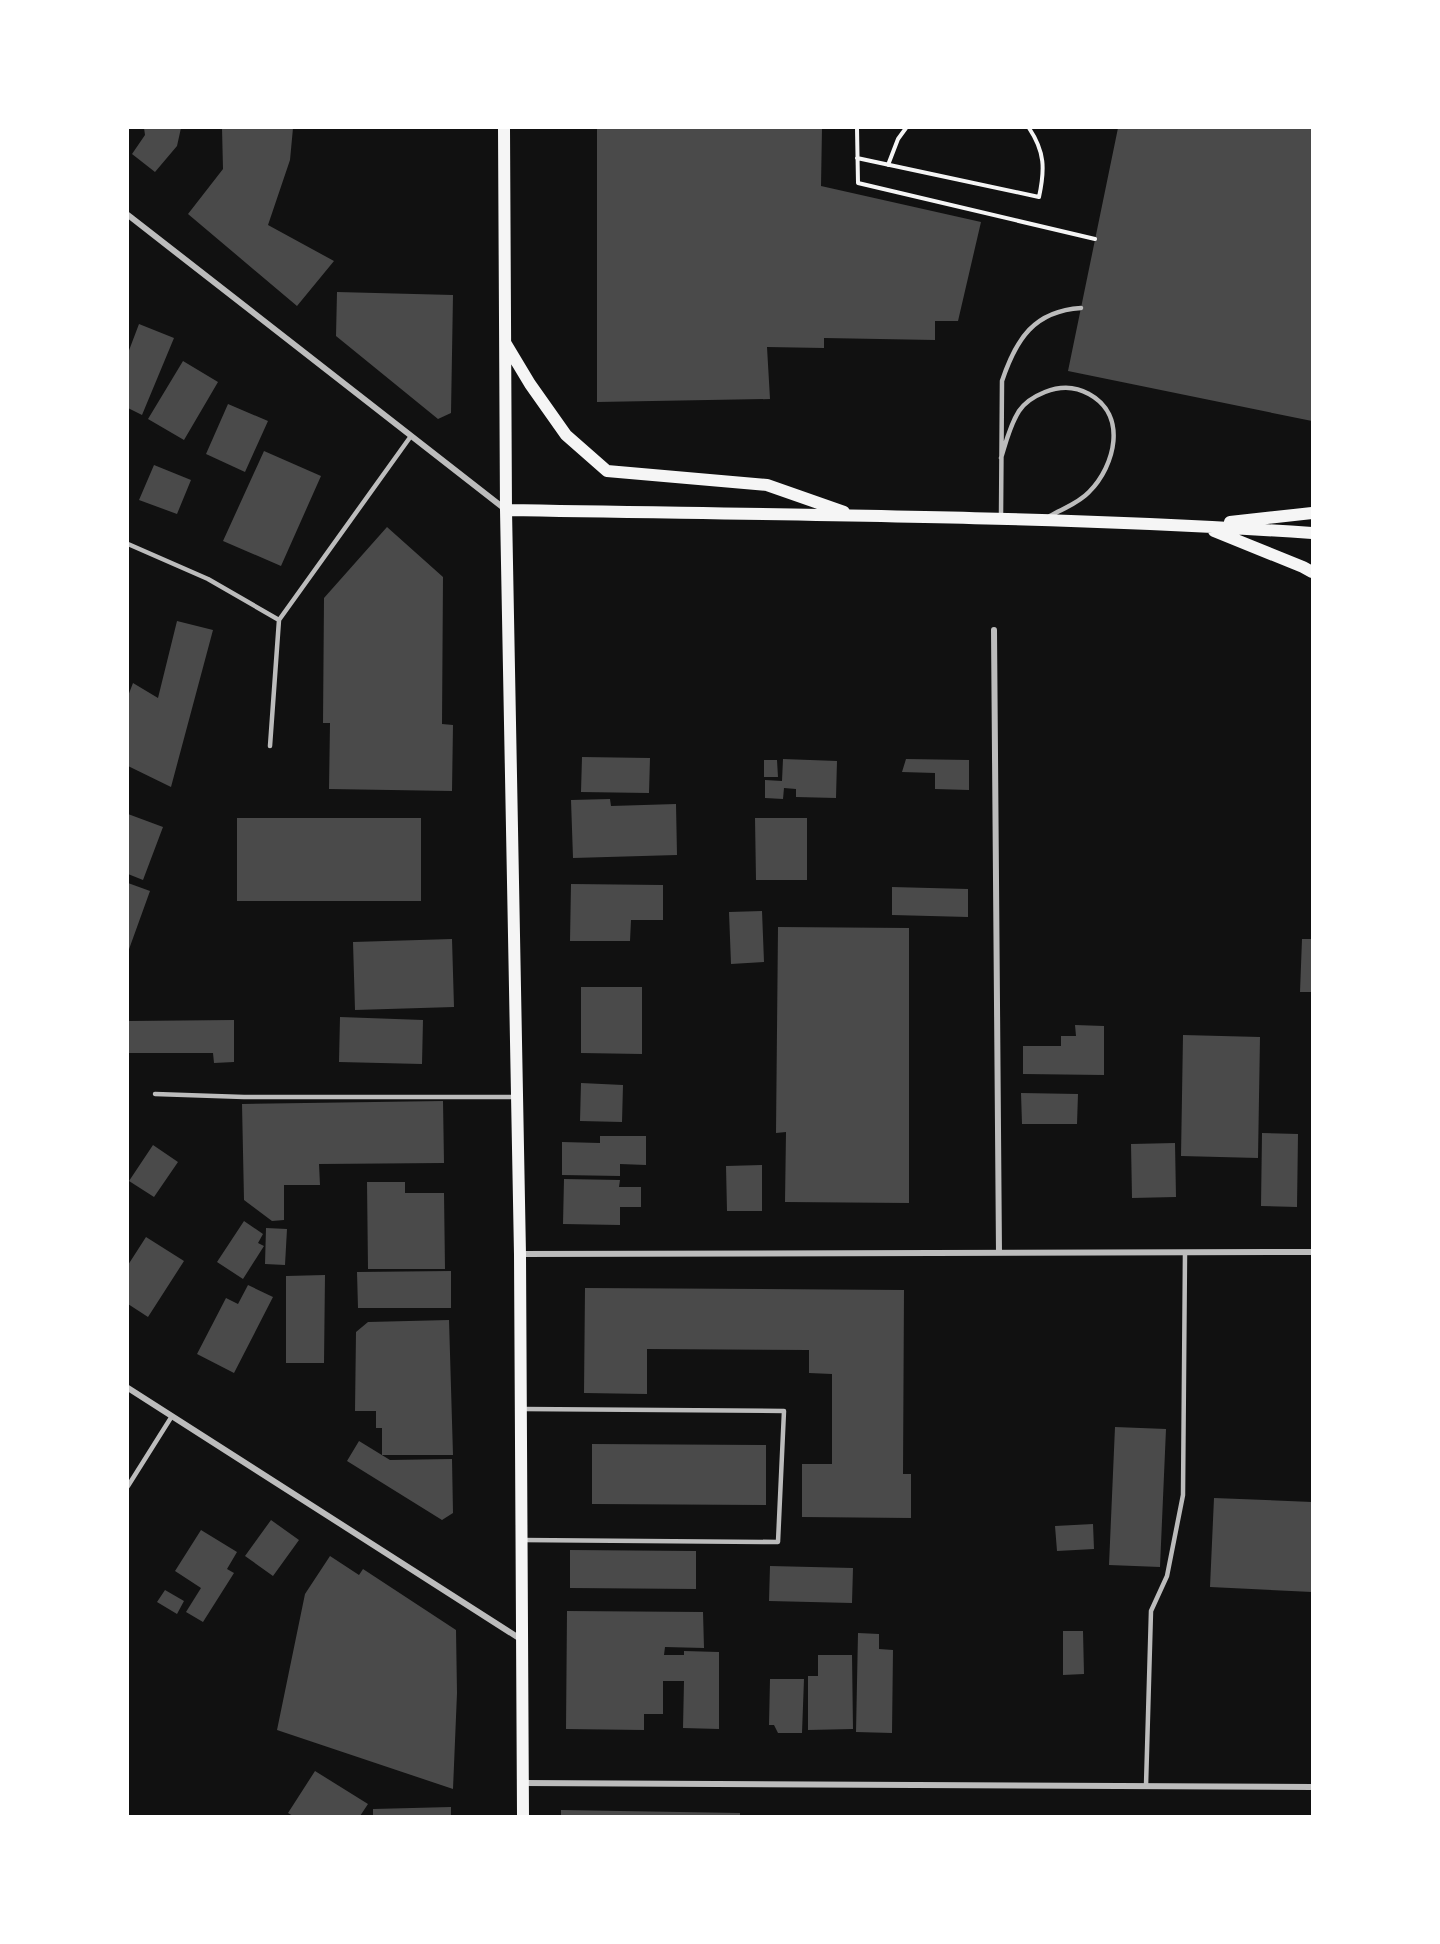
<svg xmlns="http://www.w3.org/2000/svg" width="1440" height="1944" font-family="'Playfair Display',serif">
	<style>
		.building { fill: #4a4a4a }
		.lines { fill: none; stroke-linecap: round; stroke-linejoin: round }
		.path { stroke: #f5f5f5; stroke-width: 4 }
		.service { stroke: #bcbcbc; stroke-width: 4.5 }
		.minor { stroke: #bcbcbc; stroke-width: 6 }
		.secondary { stroke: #f5f5f5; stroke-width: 12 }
	</style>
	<rect width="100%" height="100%" fill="#111"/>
	<path class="building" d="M144,128H181L177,146L155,172L132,154L145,135Z
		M222,128H293L290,160L268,225L334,261L297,306L188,214L223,169Z
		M597,128H822L821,186L981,222L958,321H935V340L824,338V348L767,347L770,399L597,402Z
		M1118,128H1312V421L1068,371Z
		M337,292L453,295L451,413L438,419L336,336Z
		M139,324L174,338L142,415L128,408V353Z
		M183,361L218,382L184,440L148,419Z
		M228,404L268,421L245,472L206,454Z
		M264,451L321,476L281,566L223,541Z
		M154,465L191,480L177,514L139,500Z
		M387,527L443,577L442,724L453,725L452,791L329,789L330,723H323L324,598Z
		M177,621L213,630L171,787L128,766V696L133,683L158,698Z
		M582,757L650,758L649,793L581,792Z
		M783,759L837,761L836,798L796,797V789L784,788L783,799L765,798V780L782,781Z
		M906,759L969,760V790L935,789V773L902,772Z
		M764,760H777L778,777H764Z
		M610,799L611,806L676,804L677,855L573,858L571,800Z
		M128,814L163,827L143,880L128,874Z
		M237,818H421V901H237Z
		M755,818H807V880H756Z
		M128,883L150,891L128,952Z
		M571,884L663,885V920H631L630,941H570Z
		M892,887L968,889V917L892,915Z
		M762,911L764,962L731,964L729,912Z
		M778,927L909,928V1203L785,1202L786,1132L776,1133Z
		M452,939L454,1007L355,1010L353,942Z
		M1302,939H1312V992H1300Z
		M581,987H642V1054L581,1053Z
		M340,1017L423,1020L422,1064L339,1062Z
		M234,1020V1062L214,1063L213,1053H128V1021Z
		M1075,1025L1104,1026V1075L1023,1074V1046H1061V1036H1076Z
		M1183,1035L1260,1037L1258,1158L1181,1156Z
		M581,1083L623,1085L622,1122L580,1121Z
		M1021,1093L1078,1094L1077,1124H1022Z
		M443,1101L444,1163L319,1164L320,1185H284V1220L272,1221L244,1200L242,1104Z
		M1262,1133L1298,1134L1297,1207L1261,1206Z
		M600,1136H646V1165L620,1164V1176L562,1175V1142L600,1143Z
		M1175,1143L1176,1197L1132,1198L1131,1144Z
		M153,1145L178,1162L154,1197L129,1181Z
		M762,1165V1211H727L726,1166Z
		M564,1179L620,1180L619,1187H641V1207H620V1225L563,1224Z
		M367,1182H405V1193H444L445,1269H368Z
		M244,1221L263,1234L258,1243L264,1246L243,1279L217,1262Z
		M266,1228L287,1229L285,1265L265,1264Z
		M146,1237L184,1261L148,1317L128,1304V1265Z
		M451,1271V1308H358L357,1272Z
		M325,1275L324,1363H286V1276Z
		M248,1285L273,1297L234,1373L197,1354L226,1298L238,1304Z
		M585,1288L904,1290L903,1474H911V1518L802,1517V1464H832V1374L809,1373V1350L647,1349V1394L584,1393Z
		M449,1320L453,1455H382V1428H376V1411H355L356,1332L368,1322Z
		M1115,1427L1166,1429L1160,1567L1109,1565Z
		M359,1441L390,1460L452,1459L453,1513L442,1520L347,1461Z
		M592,1444L766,1445V1505L592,1504Z
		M1214,1498L1312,1502V1592L1210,1587Z
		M271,1520L299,1540L273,1576L245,1556Z
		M1093,1524L1094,1549L1057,1551L1055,1526Z
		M201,1530L237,1552L227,1569L234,1573L203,1622L186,1612L201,1588L175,1571Z
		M570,1550L696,1551V1589L570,1588Z
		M330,1556L359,1575L363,1569L456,1630L457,1693L453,1789L277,1730L305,1594Z
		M770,1566L853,1568L852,1603L769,1601Z
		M165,1590L184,1601L177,1614L157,1602Z
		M567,1611L703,1612L704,1648L665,1647L664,1655H684V1651L719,1652V1729L683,1728L684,1681H663V1714H644V1730L566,1729Z
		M1063,1631H1083L1084,1674L1063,1675Z
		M858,1633L879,1634V1649L893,1650L892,1733L856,1732Z
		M818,1655H852L853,1729L808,1730V1676H818Z
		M770,1679H804L802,1733H778L774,1725H769Z
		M315,1771L368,1804L360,1816H293L288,1813Z
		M451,1807V1816H373V1809Z
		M561,1810L740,1813V1816H561Z"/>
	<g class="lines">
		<path class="path" d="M857,128L858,183L1095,239
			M857,158L1039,197C1045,169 1045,152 1029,128
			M888,165L898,139L906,128"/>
		<path class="service" d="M1001,458C1006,442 1010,425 1019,411C1025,402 1035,396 1045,392C1060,386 1075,386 1089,394C1128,415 1115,466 1089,492C1079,503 1062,509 1050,516
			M1001,517L1002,381C1016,339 1034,311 1081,308
			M128,544L208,579L279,620
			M270,746L279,620L411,436
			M155,1094L244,1097H517
			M128,1486L172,1416
			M522,1540L778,1542L784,1411L523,1409
			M1146,1786L1151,1611L1167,1576L1183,1495L1185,1253"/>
		<path class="minor" d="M128,215L505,509
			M994,630L999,1253
			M520,1254L1312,1252
			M128,1388L522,1640
			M523,1783L1312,1787"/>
		<path class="secondary" d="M504,128L506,510L520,1254L523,1816
			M506,344L530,384L566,435L607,471L767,485L844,512
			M506,510C775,515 1044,515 1312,533
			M1230,522L1312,513
			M1214,531L1303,567L1312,572"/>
	</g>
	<rect width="1440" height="1944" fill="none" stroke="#ffffff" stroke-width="258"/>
</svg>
